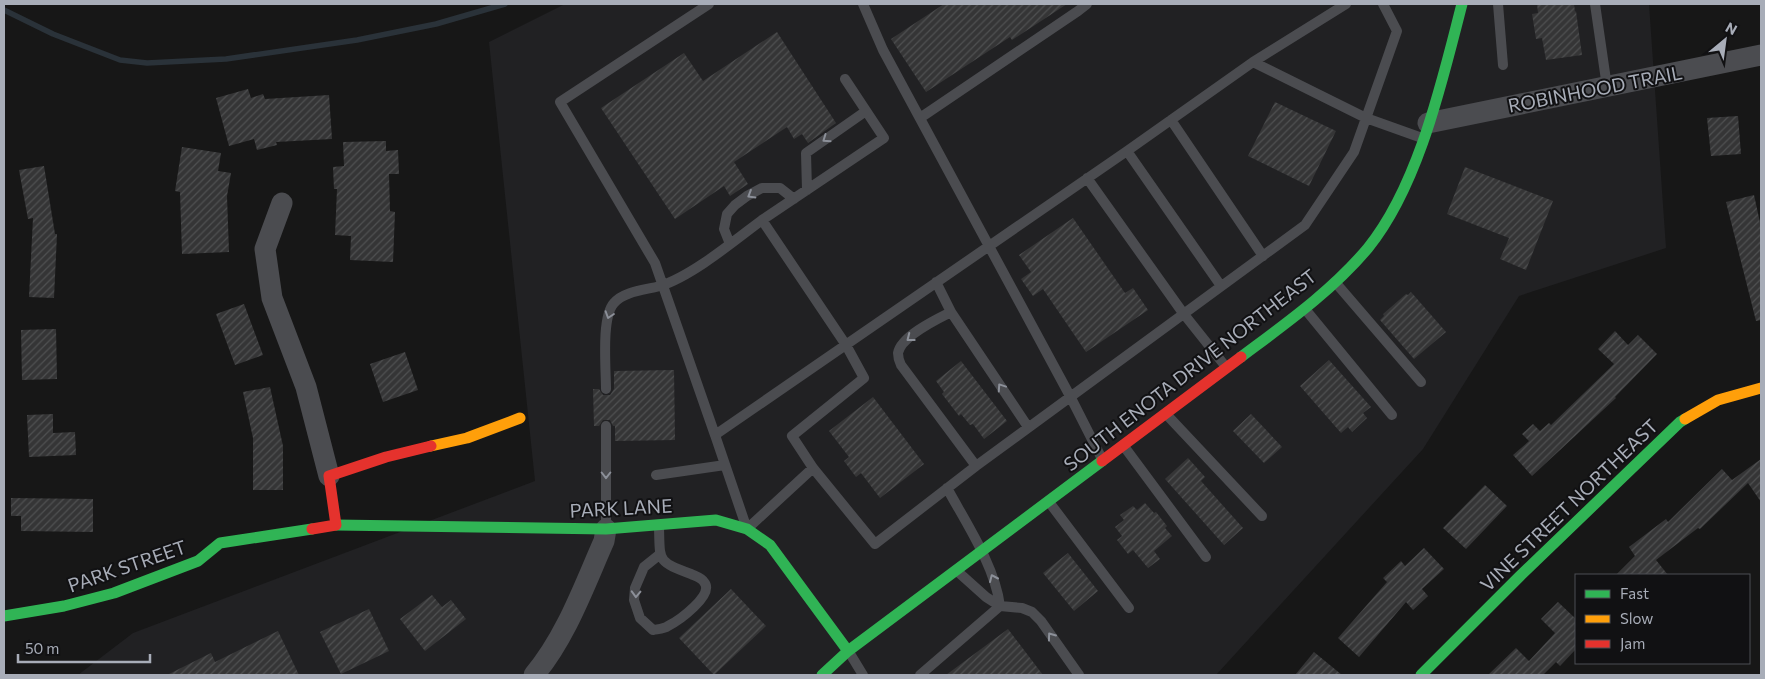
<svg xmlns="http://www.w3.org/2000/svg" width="1765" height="679" font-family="Commissioner,sans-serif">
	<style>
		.built { fill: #212123 }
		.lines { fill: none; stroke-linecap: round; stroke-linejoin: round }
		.stream { stroke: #2a3239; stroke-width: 5.5 }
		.building { fill: url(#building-hatch) }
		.lane { stroke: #4b4c50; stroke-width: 10 }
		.street { stroke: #4b4c50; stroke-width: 21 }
		.fast { stroke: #30b455; stroke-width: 11 }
		.slow { stroke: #ff9f0a; stroke-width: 11 }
		.jam { stroke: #e5322d; stroke-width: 11 }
		.oneway { stroke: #8c9099 }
		.labels { text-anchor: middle; stroke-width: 4; stroke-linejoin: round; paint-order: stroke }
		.street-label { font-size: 19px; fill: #a8adb8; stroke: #111113 }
	</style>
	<defs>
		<pattern id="building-hatch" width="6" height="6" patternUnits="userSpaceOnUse" patternTransform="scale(1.25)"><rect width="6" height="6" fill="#353536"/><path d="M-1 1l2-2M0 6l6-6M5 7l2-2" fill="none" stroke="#4f5051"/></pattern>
	</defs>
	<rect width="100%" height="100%" fill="#171717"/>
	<path class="built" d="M565,4H1649L1666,248L1519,296L1423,449L1216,675H78L133,633L535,481L489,42Z"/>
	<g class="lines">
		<path class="stream" d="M4,10L53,34L120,60L147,63L226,59L357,40L436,24L505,4"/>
	</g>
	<path class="building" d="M944,4H1067L1012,40L1010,37L926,92L891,39Z
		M1537,4H1574L1575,12L1576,11L1582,55L1546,60L1542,38L1536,39L1532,14L1538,13Z
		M777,32L836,123L808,143L802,134L794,139L787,127L734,162L748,184L730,196L724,186L675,219L601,108L684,53L703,81Z
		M248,89L251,98L263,94L265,99L329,95L332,139L276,142L277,145L257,150L254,139L229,146L216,98Z
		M1275,102L1336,131L1309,186L1248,156Z
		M1738,116L1741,154L1711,156L1707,118Z
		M386,141V151L398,150L399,174H389L390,211L395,212L393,262L350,260L351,236L335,235L337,189H334L333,167L344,166L343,142Z
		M182,147L221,153L218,171L231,173L227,196L229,252L182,254L180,192L175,191Z
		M44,166L55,234H57L54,298L29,297L33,218L28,219L19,170Z
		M1465,167L1553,201L1526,270L1500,259L1509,238L1447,214Z
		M1754,195L1761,227V320L1756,321L1726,202Z
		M1073,218L1125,293L1133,288L1148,310L1086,352L1043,289L1033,296L1021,279L1031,272L1019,255Z
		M1411,292L1446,332L1414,359L1380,320L1384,316L1383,314L1406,294L1408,295Z
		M244,304L263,355L235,365L216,314Z
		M56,329L57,379L22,380L21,330Z
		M1615,331L1628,345L1638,335L1657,354L1615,397L1616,398L1532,476L1513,455L1529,441L1522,434L1533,424L1540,431L1549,423L1551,425L1614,364L1598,349Z
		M405,352L418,390L383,402L370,364Z
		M1329,360L1371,407L1363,413L1367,418L1352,432L1348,427L1341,433L1300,386Z
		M961,361L1007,421L984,439L973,424L970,425L961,414L959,416L942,394L944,392L936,381Z
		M674,370L675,440L615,441V426H613L610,420H603L599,426H594L593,389H599L603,395H610L614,389V371Z
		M270,387L283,446V490H253V438L243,392Z
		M873,397L924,464L880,498L861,473L856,477L844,461L849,457L829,431Z
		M53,414V433L75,432L76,455L29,457L27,415Z
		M1251,414L1282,447L1264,463L1233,431Z
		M1188,458L1205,477L1201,481L1243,528L1224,545L1165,479Z
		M1761,459V502L1748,483L1700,529L1698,528L1656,560L1668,575H1616L1635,556L1629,547L1666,519L1668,522L1722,469L1732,480Z
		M1485,485L1507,506L1466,549L1443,528Z
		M11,498L93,499V532L21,531V516H11Z
		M1145,503L1154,513L1156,512L1167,526L1165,528L1172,536L1154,551L1160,559L1148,568L1133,550L1128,554L1117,540L1122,536L1115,527L1124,520L1120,515L1133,506L1137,510Z
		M1424,548L1444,569L1422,589L1428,596L1413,610L1406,602L1359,657L1338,638L1387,582L1383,578L1401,561L1405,566Z
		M1068,553L1098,591L1074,611L1043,573Z
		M731,589L766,626L714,675L679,638Z
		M432,595L442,607L451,600L466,619L425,651L400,619Z
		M1558,602L1576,619V649L1560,666L1556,662L1543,675H1488L1516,648L1529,661L1555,633L1541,619Z
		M369,609L389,651L341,674L320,632Z
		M1008,629L1043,675H946Z
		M278,631L299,675H167L211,653L215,662Z
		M1314,652L1342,675H1295Z"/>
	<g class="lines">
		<path class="lane" d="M709,4L560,102L655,263L715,435
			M863,4L883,50L1070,396L1102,459
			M1498,4L1503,65
			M1595,4L1607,87
			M1253,62L1366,118L1422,138
			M845,79L884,138L762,220L846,345L864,378L792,436L813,468L875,544L976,466L1305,225L1354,152L1397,31L1383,4
			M920,118L1078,11L1087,4
			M1171,120L1263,256
			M1127,151L1221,286
			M1087,178L1183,313L1226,367
			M807,190L806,153L866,111
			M730,244L724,229L727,214L735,205L747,196L762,188H780L794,199
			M936,282L951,312L1028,427
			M1335,282L1421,382
			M1305,309L1392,415
			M951,312C937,319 901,336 898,353C898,357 899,361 901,365L976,466
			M606,389C606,369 601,317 614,303C624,291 646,290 660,286C692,276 734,241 762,220
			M1166,414L1262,516
			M606,426V527
			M1123,445L1206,557
			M813,468L747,529L715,435L1127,151L1253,62L1346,4
			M656,475L725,465
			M947,488C966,523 995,566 1000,606
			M1049,502L1129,608
			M659,527C660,562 657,561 691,574C695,576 702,578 704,582C715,595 678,621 668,626C664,629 658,629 653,630L640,618L634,600L635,588L644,567L659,555
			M957,571L986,597L1000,606L1022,608L1032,612L1041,621L1079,675
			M849,652L863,675
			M920,675L1000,606"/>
		<path class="street" d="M1428,123L1761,55
			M282,203L265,249L272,298L306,387L329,476
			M534,675C566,637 584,586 604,541L606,529"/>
		<path class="fast" d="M1241,357C1285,324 1332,291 1368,248C1419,185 1442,81 1462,4
			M336,525L606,529L716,520L747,529L770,545L848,651
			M4,616L64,606L114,593L198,561L220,543L312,529
			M822,675L848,651L1102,461
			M1421,675L1520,576L1680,422L1685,419"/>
		<path class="slow" d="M1685,419L1718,400L1761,388
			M431,446L467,438L520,418"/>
		<path class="jam" d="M1102,461L1241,357
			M312,529L336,525L329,476L386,457L431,446"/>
	</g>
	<defs><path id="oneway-chevron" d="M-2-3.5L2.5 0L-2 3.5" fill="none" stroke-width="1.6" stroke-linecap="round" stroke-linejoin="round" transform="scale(1.25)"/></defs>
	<g class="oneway">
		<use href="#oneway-chevron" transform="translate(826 139) rotate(145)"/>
		<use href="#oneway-chevron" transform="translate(751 195) rotate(149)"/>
		<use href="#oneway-chevron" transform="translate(609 315) rotate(108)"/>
		<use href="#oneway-chevron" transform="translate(910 338) rotate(142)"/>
		<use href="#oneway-chevron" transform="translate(1001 387) rotate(-124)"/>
		<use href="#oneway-chevron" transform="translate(606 475) rotate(90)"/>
		<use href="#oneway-chevron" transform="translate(993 578) rotate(-114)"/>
		<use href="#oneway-chevron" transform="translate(636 594) rotate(92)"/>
		<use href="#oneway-chevron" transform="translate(1051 636) rotate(-126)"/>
	</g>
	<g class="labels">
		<g class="street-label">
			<text transform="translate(1595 89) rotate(-11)" y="7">ROBINHOOD TRAIL</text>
			<text transform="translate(1190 370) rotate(-38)" y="7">SOUTH ENOTA DRIVE NORTHEAST</text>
			<text transform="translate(1569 505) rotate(-44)" y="7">VINE STREET NORTHEAST</text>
			<text transform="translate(621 508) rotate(-3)" y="7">PARK LANE</text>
			<text transform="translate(127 566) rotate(-19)" y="7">PARK STREET</text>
		</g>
	</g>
	<rect width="1765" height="679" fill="none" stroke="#a8adb8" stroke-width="10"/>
	<rect x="1575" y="574" width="175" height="90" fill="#111113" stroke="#4d4f55"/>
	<rect x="1585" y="590" width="25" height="8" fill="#30b455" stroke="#4d4f55"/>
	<text x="1620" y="599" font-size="15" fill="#a8adb8">Fast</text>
	<rect x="1585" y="615" width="25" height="8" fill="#ff9f0a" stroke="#4d4f55"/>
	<text x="1620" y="624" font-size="15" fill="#a8adb8">Slow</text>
	<rect x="1585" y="640" width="25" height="8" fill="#e5322d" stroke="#4d4f55"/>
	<text x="1620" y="649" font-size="15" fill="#a8adb8">Jam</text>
	<g transform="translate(1725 40) rotate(29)" stroke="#111113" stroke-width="4" paint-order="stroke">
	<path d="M0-4L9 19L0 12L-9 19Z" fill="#a8adb8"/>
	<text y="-8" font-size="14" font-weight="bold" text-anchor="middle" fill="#a8adb8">N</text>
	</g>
	<path d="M18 654v8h132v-8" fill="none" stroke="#a8adb8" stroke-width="2.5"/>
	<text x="25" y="654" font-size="15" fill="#a8adb8" stroke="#111113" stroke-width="4" paint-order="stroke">50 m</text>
</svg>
